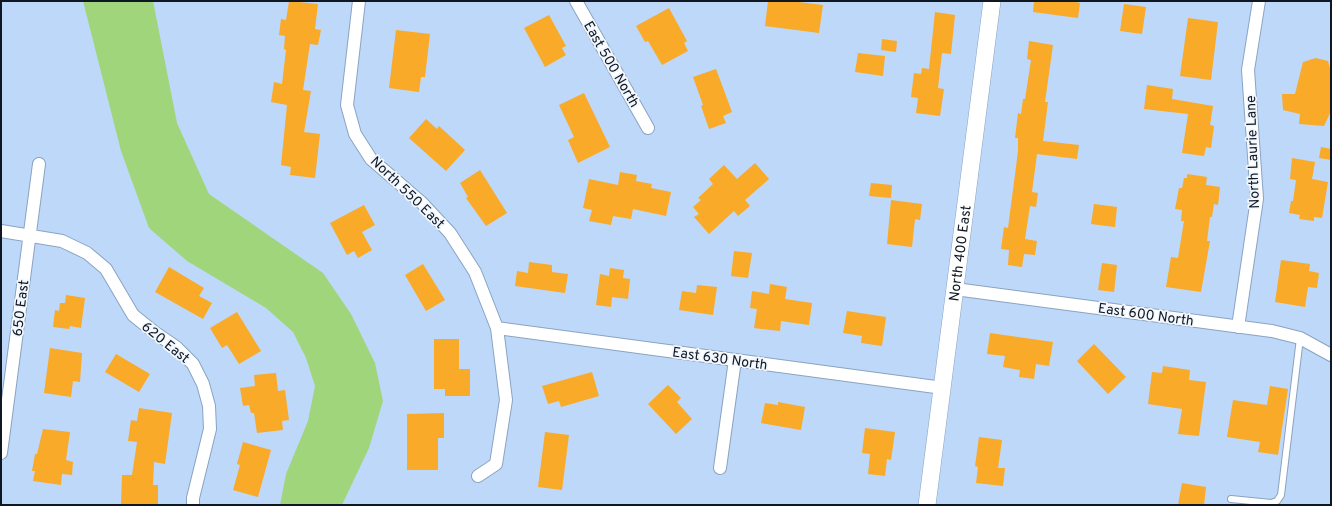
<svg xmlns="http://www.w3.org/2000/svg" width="1332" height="506" font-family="Overpass,sans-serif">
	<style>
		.green { fill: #a0d57c }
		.building { fill: #f8aa28 }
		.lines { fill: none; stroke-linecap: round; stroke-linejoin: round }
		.lane-casing { stroke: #8aa3c2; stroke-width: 8 }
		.street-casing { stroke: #8aa3c2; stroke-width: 14 }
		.secondary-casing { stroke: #8aa3c2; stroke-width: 18 }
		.lane { stroke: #fff; stroke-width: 6 }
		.street { stroke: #fff; stroke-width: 12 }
		.secondary { stroke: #fff; stroke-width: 17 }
		.labels { text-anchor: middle; stroke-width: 3.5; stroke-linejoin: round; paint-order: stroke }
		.street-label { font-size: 14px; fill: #0e1722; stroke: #f2f7fe }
	</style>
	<rect width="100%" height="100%" fill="#bed8f9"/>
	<path class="green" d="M83,1H153L177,123L209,194L323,273L351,314L375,363L383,401L369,448L342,505H280L286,474L308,421L315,386L306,358L293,332L266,308L187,261L149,228L121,151Z"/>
	<path class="building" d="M289,1L318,4L315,29L321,30L318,45L310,44L303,90L311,91L304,132L320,134L315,178L290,175L291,167L281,165L287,105L271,102L274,82L282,84L286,50L284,49L285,36L279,35L281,19L286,20Z
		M768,1H791L823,5L819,33L765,26Z
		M1034,1H1073L1080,3L1078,18L1033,12Z
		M1124,4L1146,7L1142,34L1120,31Z
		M669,8L687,41L684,43L688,51L662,65L648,41L645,42L636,26Z
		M935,12L955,15L951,54L942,53L938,88L944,89L940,116L916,113L918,98L911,97L914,73L921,74L922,68L929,69Z
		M549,15L566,46L562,48L566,55L545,67L524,28Z
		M1188,18L1218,22L1211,80L1180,76Z
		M396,30L430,34L425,77H421L419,92L389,88Z
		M882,39L897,41L896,52L881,50Z
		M1029,41L1053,45L1045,102H1048L1043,141L1079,145L1077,159L1037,154L1032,192L1038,193L1036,207L1030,206L1025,239L1037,241L1035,255L1024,254L1022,267L1008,265L1009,250L1001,249L1004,227L1008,228L1018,151V138H1015L1018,113L1021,114L1023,99H1025L1031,60L1027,59Z
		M858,53L885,56L883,76L855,72Z
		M1316,58L1328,61L1331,72V111L1324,126L1299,124L1300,114L1283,110L1282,94H1295L1303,62Z
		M716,69L732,112L723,116L726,123L709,129L701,106L703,105L693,77Z
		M1147,85L1173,89L1172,99L1213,106L1210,125L1214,126L1211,148L1206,147L1204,156L1182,153L1188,114L1144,109Z
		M584,93L610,147L578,163L568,140L574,137L559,105Z
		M426,119L437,129L439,126L465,150L446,171L409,138Z
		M1321,147L1331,149V160L1319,158Z
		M1292,158L1315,162L1312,179L1328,182L1322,218L1314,217V221L1299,219L1300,215L1289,213L1291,201H1293L1296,180L1290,179Z
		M755,163L769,179L745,200L750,206L738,216L734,211L709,234L694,217L699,214L693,207L701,200L698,198L713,184L709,179L724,165L737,179Z
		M480,170L507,213L486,226L466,198L468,197L460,183Z
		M620,172L637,175L636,181L652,184L651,188L671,192L666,216L633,209L631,219L613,216L611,225L589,221L592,210L583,208L589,179L618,185Z
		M1187,174L1207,177L1206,185L1220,187L1218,205L1214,204L1212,217H1210L1207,241H1210L1201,292L1166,287L1171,257L1178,258L1184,221H1181L1182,210L1175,209L1179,188H1182L1184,178H1187Z
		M871,183L892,185L891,198L869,196Z
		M891,200L922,204L920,220L915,219L912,247L887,244Z
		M1094,204L1117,207L1115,227L1091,224Z
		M364,205L375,225L362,232L372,250L358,258L354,251L347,255L330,223Z
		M734,251L752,253L748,278L731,276Z
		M1281,260L1310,264L1309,271L1319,273L1317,288L1308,287L1305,307L1275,302Z
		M529,262L552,265V272L568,274L565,293L515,286L517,271L528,273Z
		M1102,263L1117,265L1114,292L1098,290Z
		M423,264L445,300L426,311L405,275Z
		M169,267L204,288L199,296L212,303L203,319L155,292Z
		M610,268L624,270L623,278L630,279L628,299L612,297L611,307L596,305L600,274L609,276Z
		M770,284L787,287L785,299L812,303L809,325L781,321L780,331L754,328L757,309L750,308L752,291L769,294Z
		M697,285L717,287L713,315L679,310L682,291L696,293Z
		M66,295L85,298L81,328L70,326L69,329L53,327L55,310L59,311L60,303H65Z
		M847,311L886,317L882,346L861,343L862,336L843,333Z
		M237,312L261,351L239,364L227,345L222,348L210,328Z
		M990,333L1053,342L1049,366L1036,364L1034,379L1019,377L1020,370L1003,367L1005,356L987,354Z
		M434,339H459V369H470V396H445V389H434Z
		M1094,344L1126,377L1108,394L1077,361Z
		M50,348L82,353L80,382L73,381L71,397L44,393Z
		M116,354L150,374L139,392L105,372Z
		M1163,366L1190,370L1189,380L1206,382L1199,436L1178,434L1182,409L1148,404L1152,372L1162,373Z
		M592,372L599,396L561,407L559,401L548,404L542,386Z
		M276,373L278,391L285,390L289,420L282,421L283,430L257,433L254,413H251L249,405L243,406L240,388L255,386L254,375Z
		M668,385L681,398L677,402L692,419L676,434L648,404Z
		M1270,386L1288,389L1278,455L1258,452L1260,442L1227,437L1233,400L1267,405Z
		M778,402L805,407L801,430L761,423L765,403L778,405Z
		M139,408L172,413L165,464L154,462L153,485H158V505H121L122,475H132L137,442L128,441L131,420L137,421Z
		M444,413V438H438V470H407V414Z
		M865,428L895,432L891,460L887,459L885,476L868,474L870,454L862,453Z
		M43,429L70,432L66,460L73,462L72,475L62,474L61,485L33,481L35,471H32L35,454H37Z
		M545,432L569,435L562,490L538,487Z
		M979,437L1002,440L998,468H1005L1003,486L976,483L978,467L975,466Z
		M243,442L271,450L258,497L233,490L240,465L237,464Z
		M1182,483L1206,487L1204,505H1178Z"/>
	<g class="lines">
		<g class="lane-casing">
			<path id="lane" d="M1231,499L1271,503L1277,501L1281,495L1300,338"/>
		</g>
		<g class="street-casing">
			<path id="street" d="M359,1L347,105L355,134L371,159L422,203L450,233L475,272L497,328L506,400L496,464L478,476
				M576,1L648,128
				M1,231L62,241L87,253L106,269L133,315L154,332L176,347L193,364L203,384L209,406L210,429L193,498V505
				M955,289L1272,331L1300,338L1331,355
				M1238,327L1257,199L1248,70L1259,1
				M497,328L943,388
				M1,453L39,164
				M720,468L735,360"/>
		</g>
		<g class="secondary-casing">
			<g id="secondary">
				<path id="s1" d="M927,505L992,1"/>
			</g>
		</g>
		<use href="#lane" class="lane"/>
		<use href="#street" class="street"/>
		<use href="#secondary" class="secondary"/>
	</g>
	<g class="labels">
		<g class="street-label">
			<text transform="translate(612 64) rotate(60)" y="5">East 500 North</text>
			<text transform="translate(1252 152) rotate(-92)" y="5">North Laurie Lane</text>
			<text transform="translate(408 192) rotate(44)" y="5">North 550 East</text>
			<text dy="5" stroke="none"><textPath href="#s1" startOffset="254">North 400 East</textPath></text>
			<text transform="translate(20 308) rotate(-83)" y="5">650 East</text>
			<text transform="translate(1146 314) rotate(8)" y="5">East 600 North</text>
			<text transform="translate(166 342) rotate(39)" y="5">620 East</text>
			<text transform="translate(720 358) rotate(8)" y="5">East 630 North</text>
		</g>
	</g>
	<rect width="1332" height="506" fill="none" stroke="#0e1722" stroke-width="4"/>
</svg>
